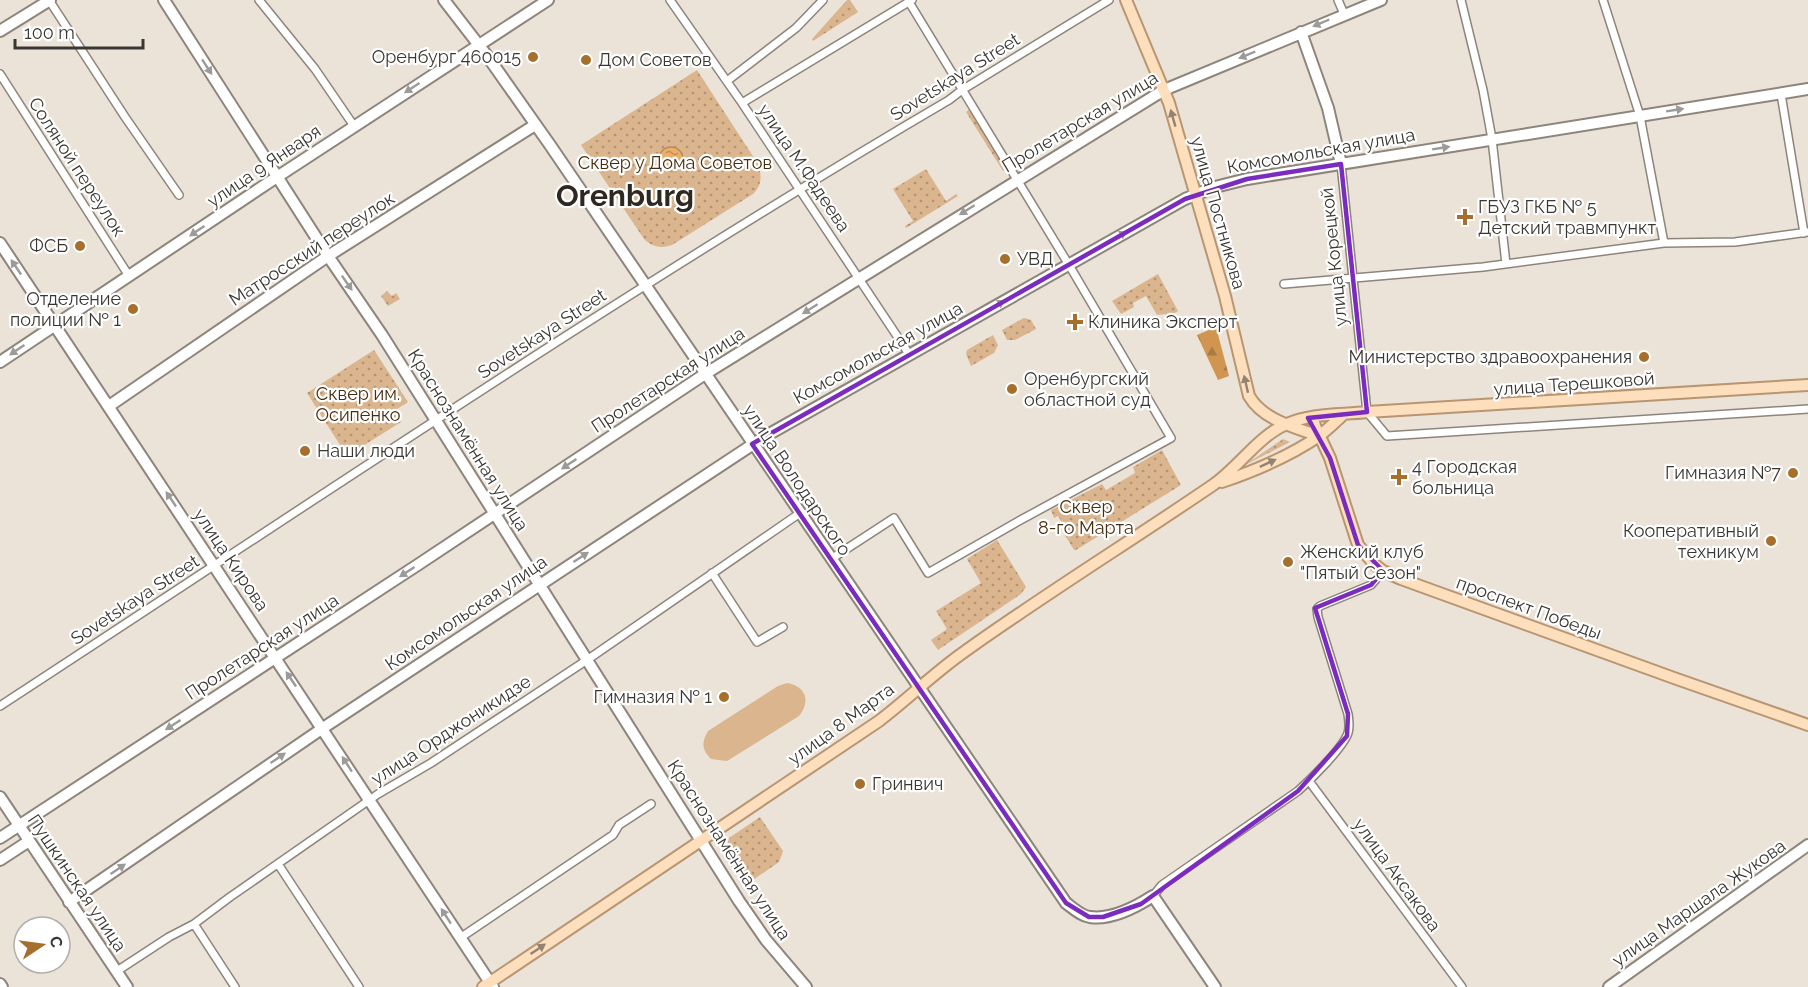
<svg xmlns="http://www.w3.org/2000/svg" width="1808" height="987" font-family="Raleway,sans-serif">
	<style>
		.grass { fill: url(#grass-dots) }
		.forest { fill: url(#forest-firs) }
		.garden { fill: #dbb58e }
		.water { fill: url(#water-ripples); stroke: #b78b5a; stroke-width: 1.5 }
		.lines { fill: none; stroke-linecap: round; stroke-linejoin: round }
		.street-casing { stroke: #8d857c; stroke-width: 10 }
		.secondary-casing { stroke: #8d857c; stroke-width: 14 }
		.primary-casing { stroke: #b89671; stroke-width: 14 }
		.street { stroke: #fff; stroke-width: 7 }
		.secondary { stroke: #fff; stroke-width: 10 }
		.primary { stroke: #fddfbe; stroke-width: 10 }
		.oneway { fill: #9c9b99 }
		.oneway2 { fill: #928372 }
		.marked { fill: none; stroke: #7b2cbf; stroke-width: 4.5; stroke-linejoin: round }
		.poi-dot { fill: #a66f2b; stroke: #fff; stroke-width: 2 }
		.labels { text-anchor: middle; stroke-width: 4.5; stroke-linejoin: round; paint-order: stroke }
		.poi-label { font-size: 18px; fill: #3a3733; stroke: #fff; text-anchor: start }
		.street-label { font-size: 18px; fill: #3a3733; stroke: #fff }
		.park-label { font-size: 18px; fill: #472e10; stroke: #fff }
		.town-label { font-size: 30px; font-weight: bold; fill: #2f2821; stroke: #fff }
	</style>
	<defs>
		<pattern id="grass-dots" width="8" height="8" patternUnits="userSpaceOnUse" patternTransform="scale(1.5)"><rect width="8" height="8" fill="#dbb58e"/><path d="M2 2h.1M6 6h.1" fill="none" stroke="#b39475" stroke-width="1.8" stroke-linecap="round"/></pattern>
		<pattern id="forest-firs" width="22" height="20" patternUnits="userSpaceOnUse" patternTransform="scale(1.5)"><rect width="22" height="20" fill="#d09550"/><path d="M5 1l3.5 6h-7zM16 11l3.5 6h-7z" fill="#aa7a43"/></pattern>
		<pattern id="water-ripples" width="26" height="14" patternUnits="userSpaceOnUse" patternTransform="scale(1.5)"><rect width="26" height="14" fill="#ecaf6a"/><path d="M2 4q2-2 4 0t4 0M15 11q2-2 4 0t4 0" fill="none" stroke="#c08f58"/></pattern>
	</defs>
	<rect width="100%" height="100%" fill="#ebe2d8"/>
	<path class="grass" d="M847,0H850L858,12L813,41L812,39Z
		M697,70L758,164C762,176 762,185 753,194L672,245C661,249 652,247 644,239L581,145Z
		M970,109L1007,168L1003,171L966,112Z
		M926,169L946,201L956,194L958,196L906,228L905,226L913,221L893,189Z
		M1158,274L1178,311L1168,317L1165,314L1157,315L1146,296L1133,303L1134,307L1121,314L1112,301Z
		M387,291L392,296L396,293L400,299L388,306L381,296Z
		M1024,318L1031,320L1036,329L1015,340H1007L1002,330Z
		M993,335L998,345L994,353L971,366L966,354L967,350Z
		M374,350L408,402L394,411L401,422L347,456L307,393Z
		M1283,439L1290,442L1243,466Z
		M1162,450L1181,485L1076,550H1074L1063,532L1065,528L1058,516L1054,518L1051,510L1102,484L1106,490L1135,473L1133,467Z
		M997,540L1026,587L1021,594L938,650L931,640L947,629L936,611L981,583L967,559Z
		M760,817L783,851L779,862L750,882L727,846L729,838Z"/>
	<path class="forest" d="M1216,327L1229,376L1218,380L1197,335Z"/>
	<path class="garden" d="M787,683C806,686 811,702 799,716L727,761L711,759C702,750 701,743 708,731L778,686Z"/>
	<path class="water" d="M659 159a12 12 0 1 1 24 0a12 12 0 1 1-24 0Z"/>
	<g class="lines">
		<g class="street-casing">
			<path id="street" d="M49,0L125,117L179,195
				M259,0L315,69L354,126
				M670,0L742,103L909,354
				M1338,0L1344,14
				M1461,0L1483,90L1492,139L1506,264
				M1603,0L1640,116L1664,243
				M0,74L129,276
				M727,81L796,28L823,0
				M1781,94L1804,233
				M742,103L912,0
				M1341,164L1367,412L1387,436L1808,409
				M1284,284L1483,267L1664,243L1735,242L1808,232
				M831,559L894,518L928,573L1017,522L1171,438L1069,265L909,2
				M712,573L757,642L783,627
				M0,706C314,501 625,290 949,100L962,90L1109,0
				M1309,781L1462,987
				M278,864L359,987
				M1153,896L1162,885L1298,791C1310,780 1343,748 1348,733C1350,727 1349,721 1348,714L1318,617L1317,609L1320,606L1371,585L1383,571
				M194,924L235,987
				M460,938L613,835L619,825L651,804
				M117,971L169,937L194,924L230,897L378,794L431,763L587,660L800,513"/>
		</g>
		<g class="secondary-casing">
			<path id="secondary" d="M164,0L328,256L382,335L739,901L766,940L806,987
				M444,0L488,57L550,145L1066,903C1073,908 1081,916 1090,917C1111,920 1136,907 1153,896L1215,987
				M0,31L50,0
				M1301,32L1328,108L1341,164
				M0,243L493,987
				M0,362L277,177L548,0
				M109,406L328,256L535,125
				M0,797L127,987
				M0,838L419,564L705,374L1164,90L1381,0
				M0,860L29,841
				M69,902L323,728L764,437L1185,199L1215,187L1247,179L1808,89
				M0,984L2,987
				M1609,987L1808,845"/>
		</g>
		<g class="primary-casing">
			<path id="primary" d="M1126,0L1169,103L1225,296L1249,396C1263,420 1294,427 1319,436
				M1313,417L1315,426L1330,458L1358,545L1374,564L1383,571L1401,579L1674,678L1808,725
				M1222,482C1254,471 1290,456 1319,436C1327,430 1335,422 1343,415
				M483,987L879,721C908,699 934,673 964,652C1045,594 1131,541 1213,485C1238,468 1259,435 1287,424C1311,413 1341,415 1367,412L1808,385"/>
		</g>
		<use href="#street" class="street"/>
		<use href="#secondary" class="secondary"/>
		<use href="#primary" class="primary"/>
	</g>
	<defs><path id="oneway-solid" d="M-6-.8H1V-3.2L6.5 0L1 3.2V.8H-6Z" transform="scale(1.5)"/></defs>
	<g class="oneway">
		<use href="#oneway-solid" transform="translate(1321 23) rotate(157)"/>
		<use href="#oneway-solid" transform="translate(1247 55) rotate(157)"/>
		<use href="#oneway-solid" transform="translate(207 67) rotate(57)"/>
		<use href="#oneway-solid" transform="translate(412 88) rotate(147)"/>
		<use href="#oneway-solid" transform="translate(1675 110) rotate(-9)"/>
		<use href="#oneway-solid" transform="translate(1441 148) rotate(-9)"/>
		<use href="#oneway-solid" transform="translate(967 210) rotate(148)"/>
		<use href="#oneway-solid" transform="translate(197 231) rotate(146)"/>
		<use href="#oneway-solid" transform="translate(1119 236) rotate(-30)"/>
		<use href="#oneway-solid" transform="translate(16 267) rotate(-124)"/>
		<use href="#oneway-solid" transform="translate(347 283) rotate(55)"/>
		<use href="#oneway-solid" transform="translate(997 305) rotate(-29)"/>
		<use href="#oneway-solid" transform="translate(810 309) rotate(148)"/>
		<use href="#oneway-solid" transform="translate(17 350) rotate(146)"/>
		<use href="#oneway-solid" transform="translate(569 464) rotate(146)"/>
		<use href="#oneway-solid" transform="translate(171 499) rotate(-124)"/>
		<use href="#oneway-solid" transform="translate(581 557) rotate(-33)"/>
		<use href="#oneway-solid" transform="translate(407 572) rotate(147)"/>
		<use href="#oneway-solid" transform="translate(291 679) rotate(-124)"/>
		<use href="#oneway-solid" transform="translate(173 725) rotate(147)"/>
		<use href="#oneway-solid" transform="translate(278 758) rotate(-34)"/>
		<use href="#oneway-solid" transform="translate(347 764) rotate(-123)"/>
		<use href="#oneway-solid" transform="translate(118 869) rotate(-34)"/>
		<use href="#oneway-solid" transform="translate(446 916) rotate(-123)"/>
	</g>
	<g class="oneway2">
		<use href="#oneway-solid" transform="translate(1173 118) rotate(-106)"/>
		<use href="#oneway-solid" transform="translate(1246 384) rotate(-103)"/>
		<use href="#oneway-solid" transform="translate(1268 463) rotate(-25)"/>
		<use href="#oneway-solid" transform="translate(538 949) rotate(-34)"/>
	</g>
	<path class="marked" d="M1341,164L1367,412L1308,418L1330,458L1358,545L1383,571L1371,585L1315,608L1348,714L1347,736L1298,791L1141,904L1103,917H1089L1066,903L752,444L1185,199L1247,179Z"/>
	<g class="poi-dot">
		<circle cx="533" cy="57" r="6"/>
		<circle cx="586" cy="60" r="6"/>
		<path d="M1462 208h6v6h6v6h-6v6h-6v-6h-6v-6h6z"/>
		<circle cx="80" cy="246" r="6"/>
		<circle cx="1005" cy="259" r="6"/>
		<circle cx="133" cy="309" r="6"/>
		<path d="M1072 313h6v6h6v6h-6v6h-6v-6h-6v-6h6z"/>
		<circle cx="1644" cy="357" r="6"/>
		<circle cx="1012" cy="389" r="6"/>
		<circle cx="305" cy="451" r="6"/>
		<circle cx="1793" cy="473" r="6"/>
		<path d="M1396 468h6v6h6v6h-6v6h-6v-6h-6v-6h6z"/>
		<circle cx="1771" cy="541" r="6"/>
		<circle cx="1288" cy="562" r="6"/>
		<circle cx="724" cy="697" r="6"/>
		<circle cx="860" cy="784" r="6"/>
	</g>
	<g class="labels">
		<g class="poi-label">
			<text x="521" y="63" text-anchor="end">Оренбург 460015</text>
			<text x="598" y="66">Дом Советов</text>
			<text x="1478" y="213">ГБУЗ ГКБ № 5<tspan x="1478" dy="21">Детский травмпункт</tspan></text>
			<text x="68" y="252" text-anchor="end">ФСБ</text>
			<text x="1017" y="265">УВД</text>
			<text x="121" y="305" text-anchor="end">Отделение<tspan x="121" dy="21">полиции № 1</tspan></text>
			<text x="1088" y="328">Клиника Эксперт</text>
			<text x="1632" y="363" text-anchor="end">Министерство здравоохранения</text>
			<text x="1024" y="385">Оренбургский<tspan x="1024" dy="21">областной суд</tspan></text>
			<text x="317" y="457">Наши люди</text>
			<text x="1412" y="473">4 Городская<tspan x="1412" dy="21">больница</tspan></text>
			<text x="1781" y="479" text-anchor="end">Гимназия №7</text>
			<text x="1759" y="537" text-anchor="end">Кооперативный<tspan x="1759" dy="21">техникум</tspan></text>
			<text x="1300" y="558">Женский клуб<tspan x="1300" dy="21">"Пятый Сезон"</tspan></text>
			<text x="712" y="703" text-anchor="end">Гимназия № 1</text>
			<text x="872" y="790">Гринвич</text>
		</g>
		<g class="street-label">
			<text transform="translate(955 77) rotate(-32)" y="6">Sovetskaya Street</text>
			<text transform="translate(1080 122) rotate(-31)" y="6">Пролетарская улица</text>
			<text transform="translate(1321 151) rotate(-10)" y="6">Комсомольская улица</text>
			<text transform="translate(264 166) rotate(-34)" y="6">улица 9 Января</text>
			<text transform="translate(77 167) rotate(57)" y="6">Соляной переулок</text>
			<text transform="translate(804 168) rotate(56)" y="6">улица М.Фадеева</text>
			<text transform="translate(1218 213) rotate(74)" y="6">улица Постникова</text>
			<text transform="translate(312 249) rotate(-33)" y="6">Матросский переулок</text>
			<text transform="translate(1334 257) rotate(-96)" y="6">улица Корецкой</text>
			<text transform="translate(542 334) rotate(-33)" y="6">Sovetskaya Street</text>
			<text transform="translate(878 353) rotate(-29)" y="6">Комсомольская улица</text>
			<text transform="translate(668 380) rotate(-33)" y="6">Пролетарская улица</text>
			<text transform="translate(1574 384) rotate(-4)" y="6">улица Терешковой</text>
			<text transform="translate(468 440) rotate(58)" y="6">Краснознамённая улица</text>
			<text transform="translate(797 480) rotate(56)" y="6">улица Володарского</text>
			<text transform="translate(231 560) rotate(56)" y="6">улица Кирова</text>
			<text transform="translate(135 600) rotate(-33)" y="6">Sovetskaya Street</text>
			<text transform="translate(1529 608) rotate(20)" y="6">проспект Победы</text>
			<text transform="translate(466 613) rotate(-34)" y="6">Комсомольская улица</text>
			<text transform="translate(262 647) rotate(-33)" y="6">Пролетарская улица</text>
			<text transform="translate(841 724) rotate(-36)" y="6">улица 8 Марта</text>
			<text transform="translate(451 730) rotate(-33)" y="6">улица Орджоникидзе</text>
			<text transform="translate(729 850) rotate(57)" y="6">Краснознамённая улица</text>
			<text transform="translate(1397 875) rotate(54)" y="6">улица Аксакова</text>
			<text transform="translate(77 883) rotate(56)" y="6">Пушкинская улица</text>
			<text transform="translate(1699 903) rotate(-35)" y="6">улица Маршала Жукова</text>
		</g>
		<g class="park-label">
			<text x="675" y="169">Сквер у Дома Советов</text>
			<text x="358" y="400">Сквер им.<tspan x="358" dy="21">Осипенко</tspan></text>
			<text x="1086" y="513">Сквер<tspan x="1086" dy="21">8-го Марта</tspan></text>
		</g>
		<g class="town-label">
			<text x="625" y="206">Orenburg</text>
		</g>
	</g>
	<g transform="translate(42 945) rotate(77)"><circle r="28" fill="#ffffff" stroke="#b0afad" stroke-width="1.5"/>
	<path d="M0-4.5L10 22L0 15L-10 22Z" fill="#a66f2b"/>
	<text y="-9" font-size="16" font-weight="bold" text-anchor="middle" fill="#3a3733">С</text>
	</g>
	<path d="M15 39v9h128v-9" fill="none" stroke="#3a3733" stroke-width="3"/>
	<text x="24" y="39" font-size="18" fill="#3a3733" stroke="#ffffff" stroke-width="4.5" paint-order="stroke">100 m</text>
</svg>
